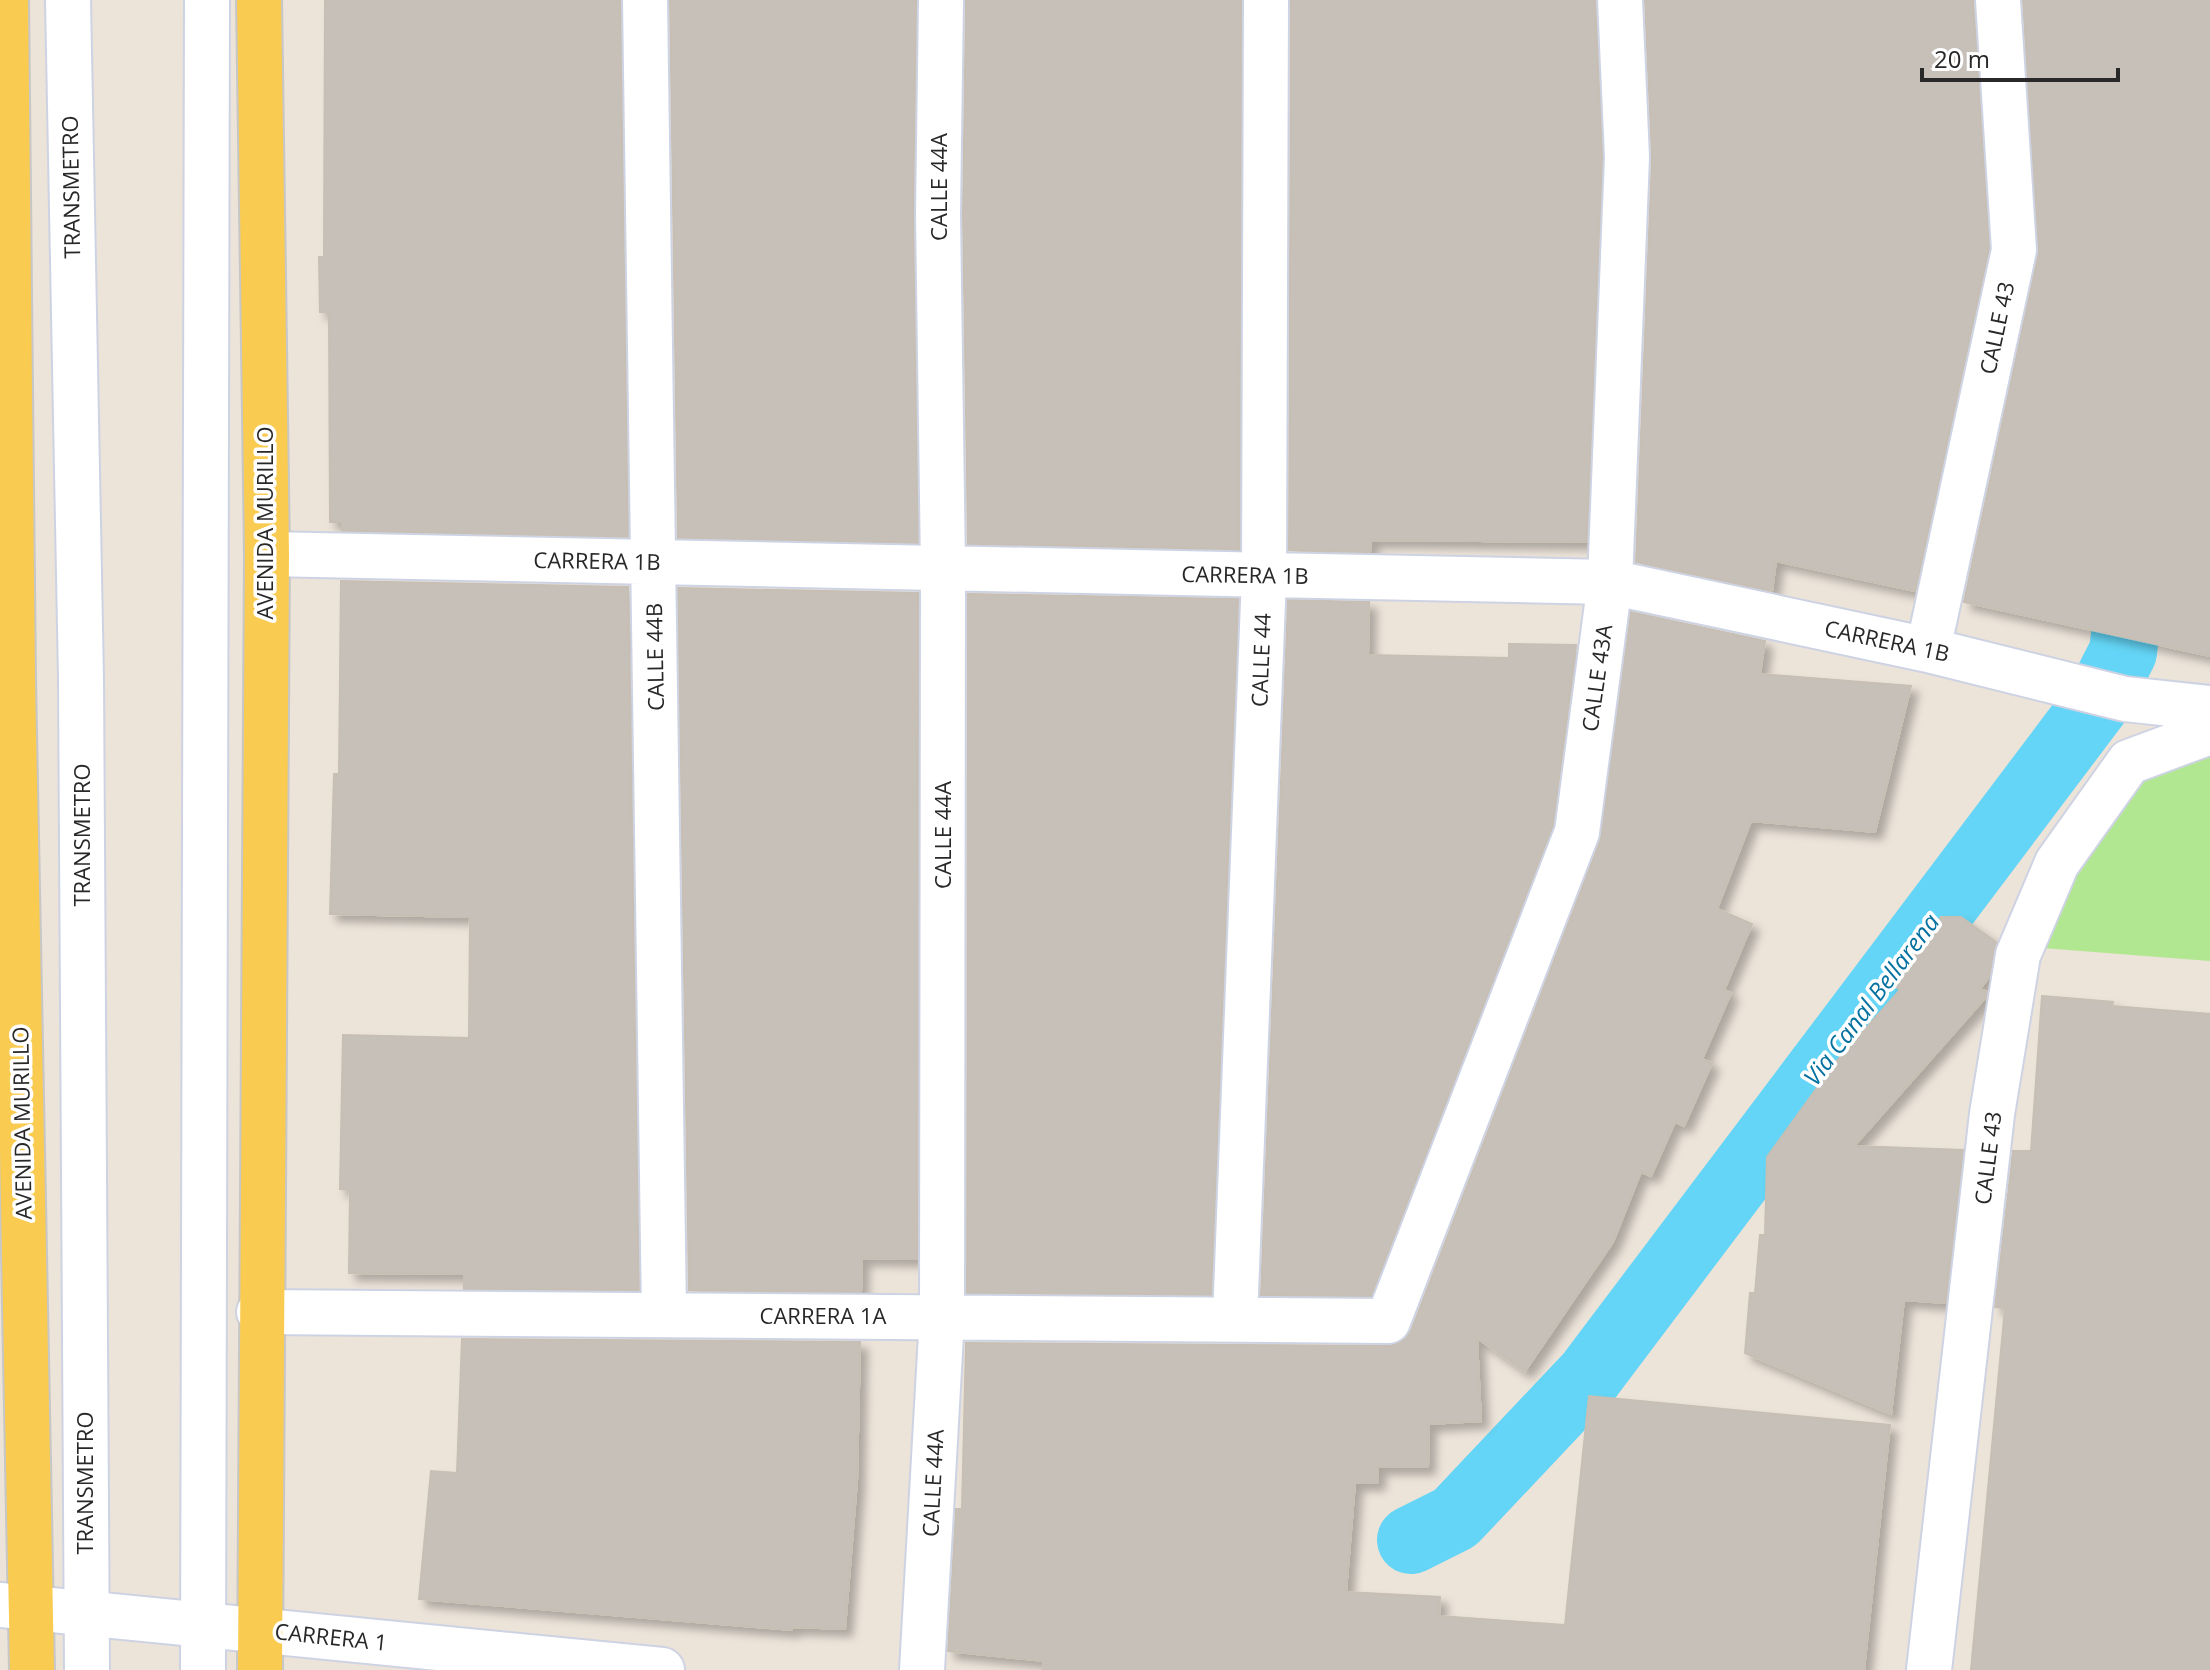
<svg xmlns="http://www.w3.org/2000/svg" width="2210" height="1670" font-family="'Open Sans',sans-serif">
	<style>
		.green { fill: #b2e791 }
		.lines { fill: none; stroke-linecap: round; stroke-linejoin: round }
		.canal { stroke: #64d5f6; stroke-width: 68 }
		.building { fill: #c7c0b9; stroke: #c7bfb3; stroke-width: 2; filter: url(#shadow) }
		.minor-casing { stroke: #ced3e3; stroke-width: 48 }
		.major-casing { stroke: #c7c7c7; stroke-width: 48 }
		.minor { stroke: #fff; stroke-width: 44 }
		.major { stroke: #f9cb51; stroke-width: 44 }
		.labels { text-anchor: middle; stroke-width: 7; stroke-linejoin: round; paint-order: stroke }
		.street-label { font-size: 22px; fill: #282828; stroke: #fff }
		.water-label { font-size: 24px; font-style: italic; fill: #0571a0; stroke: #fff }
	</style>
	<defs>
		<filter id="shadow"><feDropShadow dx="7" dy="7" stdDeviation="4" flood-color="#0004"/></filter>
	</defs>
	<rect width="100%" height="100%" fill="#ece3d9"/>
	<path class="green" d="M2210,749V961L2042,948L2076,868L2137,777Z"/>
	<g class="lines">
		<path class="canal" d="M1411,1540L1455,1518L1590,1375L2098,701L2123,652L2139,515L2150,465L2178,416L2210,393"/>
	</g>
	<path class="building" d="M325,0H620L628,537L342,531V522H330L329,312H320L319,257H324Z
		M670,0H916L913,214L918,543L678,538Z
		M966,0H1241L1239,549L968,544L963,214Z
		M1291,0H1595L1602,157L1587,542L1371,540L1370,552L1289,550Z
		M1645,0H1973L1989,248L1915,591L1776,561L1772,591L1636,562L1652,158Z
		M2023,0H2210V656L1964,602L2038,255Z
		M341,581L628,587L639,1290L464,1289V1274L349,1273L350,1190L340,1189L343,1035L469,1038L470,917L330,914L334,774H339Z
		M678,588L918,593L917,1259L862,1258L861,1292L689,1290Z
		M968,594L1238,599L1211,1295L967,1293Z
		M1288,600L1369,602L1368,655L1509,658V644L1576,645L1553,826L1371,1296L1261,1295Z
		M1631,612L1765,641L1760,674L1911,686L1875,832L1751,821L1717,909L1752,924L1724,990L1731,993L1702,1059L1712,1063L1684,1126L1675,1122L1651,1176L1641,1172L1613,1242L1525,1371L1477,1338L1481,1421L1429,1424L1428,1467H1378V1483H1355L1346,1592L1440,1597L1439,1616L1565,1625L1589,1396L1890,1425L1864,1670H1043L1044,1661L948,1651L956,1509H962L966,1343L1388,1346L1401,1342L1411,1331L1600,841Z
		M1941,917H1961L1996,942L1989,977L1979,990L1987,991L1986,997L1854,1146L1963,1150L1945,1303L1904,1300L1891,1414L1745,1353L1750,1293H1755L1760,1235H1765L1767,1157L1835,1063L1900,990L1892,984Z
		M2042,996L2113,1002L2112,1006L2210,1014V1670H1971L2005,1308L1995,1307L2013,1151H2031Z
		M462,1339L860,1342L857,1481L845,1629L792,1627V1630L419,1599L431,1471L457,1473Z"/>
	<g class="lines">
		<g class="minor-casing">
			<path id="minor" d="M68,0L81,679L87,1670
				M645,0L664,1314
				M267,554L1610,582L1928,650L2125,699L2210,708
				M1928,650L2014,250L1998,0
				M259,1312L1388,1321L1577,832L1610,582L1627,157L1620,0
				M1235,1319L1264,576L1266,0
				M0,1605L662,1670
				M203,1670L207,0
				M922,1670L942,1317L943,568L938,214L941,0
				M1929,1670L1992,1114L2018,955L2057,863L2129,762L2210,732"/>
		</g>
		<g class="major-casing">
			<path id="major" d="M6,0L13,680L32,1670
				M259,0L267,554L260,1670"/>
		</g>
		<use href="#minor" class="minor"/>
		<use href="#major" class="major"/>
	</g>
	<g class="labels">
		<g class="street-label">
			<text transform="translate(71 187) rotate(-91)" y="8">TRANSMETRO</text>
			<text transform="translate(939 187) rotate(-90)" y="8">CALLE 44A</text>
			<text transform="translate(1997 328) rotate(-78)" y="8">CALLE 43</text>
			<text transform="translate(265 523) rotate(-90)" y="8">AVENIDA MURILLO</text>
			<text transform="translate(597 561) rotate(1)" y="8">CARRERA 1B</text>
			<text transform="translate(1245 575) rotate(1)" y="8">CARRERA 1B</text>
			<text transform="translate(1887 641) rotate(12)" y="8">CARRERA 1B</text>
			<text transform="translate(655 657) rotate(-91)" y="8">CALLE 44B</text>
			<text transform="translate(1261 660) rotate(-88)" y="8">CALLE 44</text>
			<text transform="translate(1597 678) rotate(-82)" y="8">CALLE 43A</text>
			<text transform="translate(82 835) rotate(-90)" y="8">TRANSMETRO</text>
			<text transform="translate(943 835) rotate(-90)" y="8">CALLE 44A</text>
			<text transform="translate(22 1123) rotate(-91)" y="8">AVENIDA MURILLO</text>
			<text transform="translate(1988 1158) rotate(-83)" y="8">CALLE 43</text>
			<text x="823" y="1324">CARRERA 1A</text>
			<text transform="translate(85 1483) rotate(-90)" y="8">TRANSMETRO</text>
			<text transform="translate(933 1483) rotate(-87)" y="8">CALLE 44A</text>
			<text transform="translate(331 1637) rotate(6)" y="8">CARRERA 1</text>
		</g>
		<g class="water-label">
			<text transform="translate(1872 1000) rotate(-53)" y="8">Via Canal Bellarena</text>
		</g>
	</g>
	<path d="M1922 68v12h196v-12" fill="none" stroke="#282828" stroke-width="4"/>
	<text x="1934" y="68" font-size="24" fill="#282828" stroke="#ffffff" stroke-width="6" paint-order="stroke">20 m</text>
</svg>
